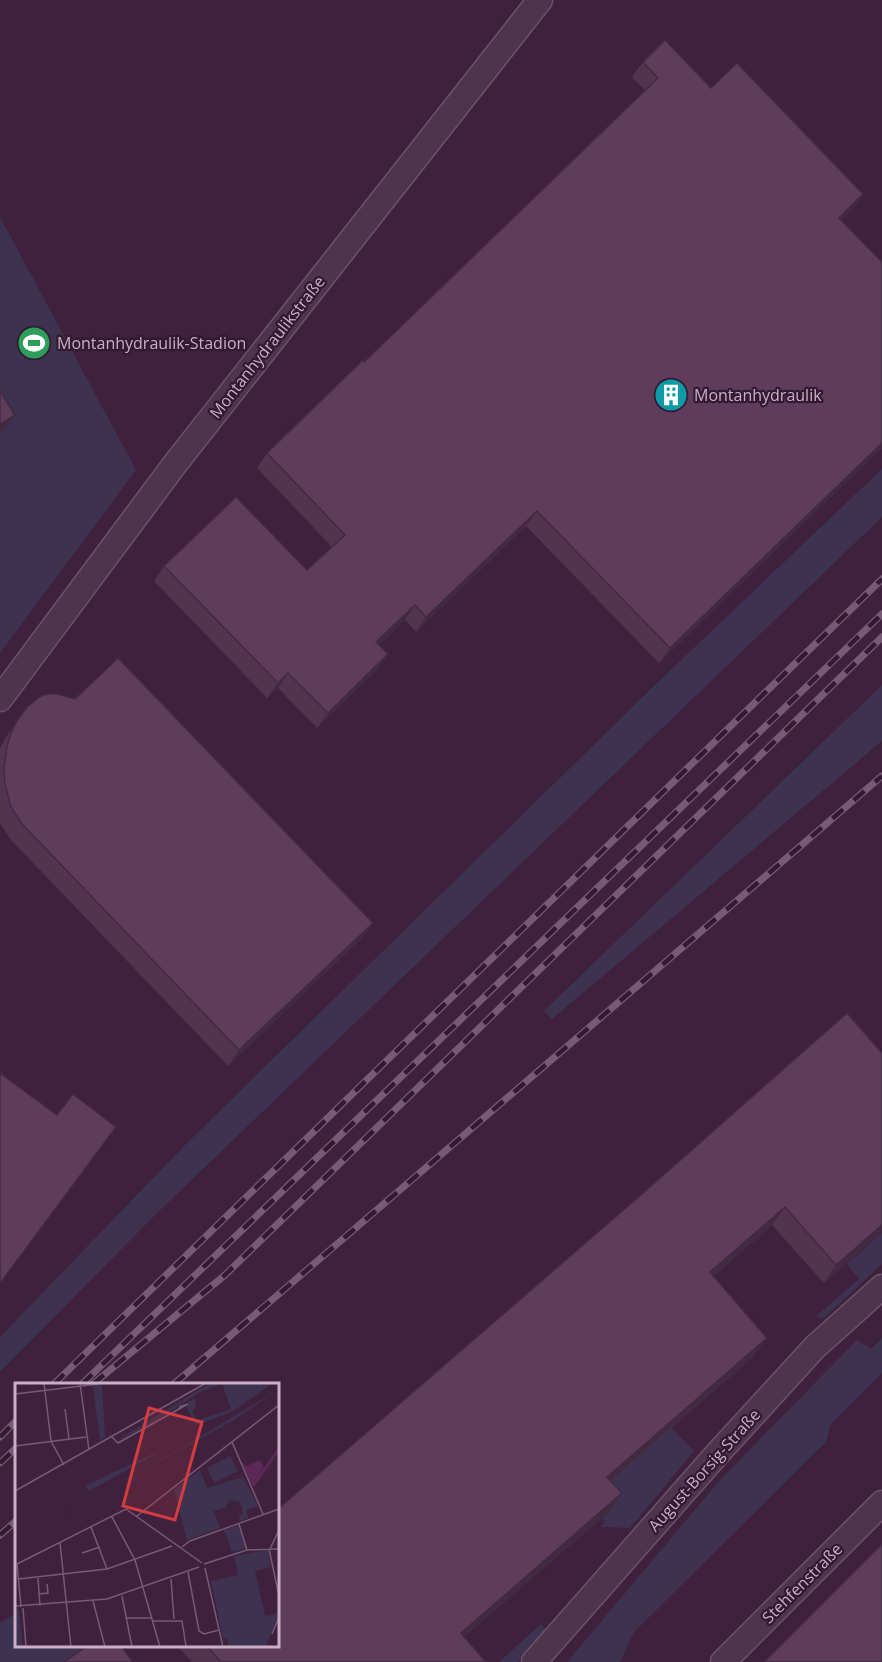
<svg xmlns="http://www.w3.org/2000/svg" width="882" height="1662" font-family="'Open Sans',sans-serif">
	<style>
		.green { fill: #3e3251 }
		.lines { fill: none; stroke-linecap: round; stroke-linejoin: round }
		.minor-casing { stroke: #6c536a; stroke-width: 27 }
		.minor { stroke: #4f354c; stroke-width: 24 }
		.rail-casing { stroke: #795a76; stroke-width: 7 }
		.rail { stroke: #331a31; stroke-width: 4.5; stroke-dasharray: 14; stroke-linecap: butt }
		.wall { fill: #52344f }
		.shaded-wall { fill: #422a40 }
		.building { fill: #5f3c5c; stroke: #422a40; stroke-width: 1.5 }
		.labels { text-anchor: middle; stroke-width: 4.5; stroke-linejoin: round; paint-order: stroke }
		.poi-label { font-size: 16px; fill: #cab0c7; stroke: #331a31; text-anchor: start }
		.street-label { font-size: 16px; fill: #cab0c7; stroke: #331a31 }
		.inset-river { fill: none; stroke: #5b2857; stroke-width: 3 }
		.inset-road { fill: none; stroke: #775a74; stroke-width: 1.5 }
		.view { fill: #d43c40; fill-opacity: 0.15; stroke: #d43c40; stroke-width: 3 }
		.inset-edge { fill: none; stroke: #cab0c7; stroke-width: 3 }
	</style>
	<rect width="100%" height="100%" fill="#3f213d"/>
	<path class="green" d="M0,217L136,470L0,653Z
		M882,469V517L155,1215L0,1372V1337L187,1143L334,999L658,682Z
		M882,685V741L552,1019L544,1011Z
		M882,1233V1264L824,1318L815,1317L859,1279L847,1264Z
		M882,1338V1373L831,1424L826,1442L634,1632L620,1662H567L720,1480L857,1340L871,1349Z
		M671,1428L694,1451L630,1528L600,1527L605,1522L602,1518L595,1495Z
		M16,1613V1646H111L77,1662H0V1623Z
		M541,1624L546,1629L518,1662H499Z"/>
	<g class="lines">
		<g class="minor-casing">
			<path id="minor" d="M0,699L175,464L540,0
				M534,1662L718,1453L815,1347L882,1287
				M723,1662L882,1503"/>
		</g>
		<use href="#minor" class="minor"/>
		<g class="rail-casing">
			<path id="rail" d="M54,1384L882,579
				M82,1384L882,614
				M93,1384L225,1275L882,637
				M174,1384L882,776
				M0,1437L16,1421
				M0,1463L16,1448
				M0,1535L16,1521"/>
		</g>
		<use href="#rail" class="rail"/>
	</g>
	<path class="wall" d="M643,62L711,88L853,209L841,220L882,262V448L659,663L526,526L416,632L405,620L379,645L378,669L317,728L278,688L267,698L154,581L164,566L307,570L332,547L257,468L267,453L364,362L645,90L632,77Z
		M17,721L373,923L362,938L228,1066L11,840L0,823V748L6,737Z
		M847,1013L882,1232L824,1283L772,1225L714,1276L754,1356L611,1481L609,1512L464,1637L486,1662H192L177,1646H278L642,1194Z"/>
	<path class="shaded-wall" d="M863,194L853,209L828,233L839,218Z
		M15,415L4,430L0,432V424Z
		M882,443V448L659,663L670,648Z
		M537,511L526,526L416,632L426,617Z
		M415,605L405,620L366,657L376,642Z
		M388,654L378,669L317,728L328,713Z
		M288,673L278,688L267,698L278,683Z
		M373,923L362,938L228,1066L239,1050Z
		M785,1207L772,1225L697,1291L710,1272Z
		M882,1225V1232L824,1283L836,1265Z
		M767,1338L754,1356L594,1495L607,1477Z
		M622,1493L609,1512L448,1651L461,1633Z"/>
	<path class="building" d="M665,40L711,88L737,63L863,194L839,218L882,262V443L670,648L537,511L426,617L415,605L376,642L388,654L328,713L288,673L278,683L164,566L236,497L307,570L345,535L267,453L363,360L364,362L658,78L643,62Z
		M0,391L15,415L0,424Z
		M118,658L373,923L239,1050L22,824L11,807L5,784L4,770L7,746L11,733L17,721L27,707L41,696L48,694H57L75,699Z
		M847,1013L882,1053V1225L836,1265L785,1207L710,1272L767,1338L607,1477L622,1493L461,1633L486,1662H221L207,1646H278V1509L642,1194Z
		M0,1073L57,1115L73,1094L116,1127L1,1282L0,1281Z
		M882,1544V1662H764Z
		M87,1646H121L133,1662H64Z"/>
	<defs>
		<g id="stadium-disc" transform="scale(1.725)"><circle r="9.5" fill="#2e9e5b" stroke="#331a31"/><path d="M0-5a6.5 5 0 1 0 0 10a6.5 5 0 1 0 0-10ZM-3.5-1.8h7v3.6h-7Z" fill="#fff"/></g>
		<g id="building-disc" transform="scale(1.725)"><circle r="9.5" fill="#0f9aa8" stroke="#331a31"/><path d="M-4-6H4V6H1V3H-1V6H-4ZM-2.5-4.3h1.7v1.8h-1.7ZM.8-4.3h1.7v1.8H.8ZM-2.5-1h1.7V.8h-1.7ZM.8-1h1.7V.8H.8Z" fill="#fff"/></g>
	</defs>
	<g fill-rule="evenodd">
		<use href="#stadium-disc" x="34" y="343"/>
		<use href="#building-disc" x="671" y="395"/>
	</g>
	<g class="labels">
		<g class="poi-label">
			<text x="57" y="349">Montanhydraulik-Stadion</text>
			<text x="694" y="401">Montanhydraulik</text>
		</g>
		<g class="street-label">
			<text transform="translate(267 347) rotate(-52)" y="6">Montanhydraulikstraße</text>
			<text transform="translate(704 1470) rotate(-48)" y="6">August-Borsig-Straße</text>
			<text transform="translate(802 1583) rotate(-45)" y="6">Stehfenstraße</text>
		</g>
	</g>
	<g transform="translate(15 1383)">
		<rect width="264" height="264" fill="#3f213d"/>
		<path d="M87,0L90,54L85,58L78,3ZM195,0H258L217,29L181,42L172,25L173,19L180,15L181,25L177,27L181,38L216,26L207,1L185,9L141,38L107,56H104ZM264,6L219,37L48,131L170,63ZM144,68V69L74,108L71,102ZM215,73L223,88L199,100L192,85ZM185,87L192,105L228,94L243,123L231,127L233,135L225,138L224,133L228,131L225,119L214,117L211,124L199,128L205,145L172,157L159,107ZM224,142L231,165L217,169L209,147ZM253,167L256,184L240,188L250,233L264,230L251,264H214L212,255H208L196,198L223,192L219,173ZM0,226L4,227L8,264H0Z" fill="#3e3251"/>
		<path d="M245,77L249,84L237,102L226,78L231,83Z" fill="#5b2857"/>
		<path class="inset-river" d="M238,103L264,66"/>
		<path class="inset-road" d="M29,0L36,58L49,82M65,0L74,67M0,11L83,1M50,26L54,56M97,54L103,60L173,21L164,24M217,59L248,131M0,63L71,54M0,108L191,0M122,133L264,22M97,134L120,177L145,264M224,141L232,167M76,144L92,186M45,160L56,264M167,164L175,158L264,126M254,166L264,213M255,166L264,147M67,170L85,164M2,181L6,224M189,181L232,167L264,166M0,182L111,126L187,180M190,185L208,264M173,189L184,248L189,251L204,247M23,195L25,223M3,196L92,186L157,163M156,196L159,236M24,211L33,210L32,201M107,213L117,264M78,218L90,264M0,223L92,216L184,184M8,225L11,264M112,235H137M138,238H167L171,263M257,251L264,234M137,264H173"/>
		<path class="view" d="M134,25L187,39L160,137L108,123Z"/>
		<rect width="264" height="264" class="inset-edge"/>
	</g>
</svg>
